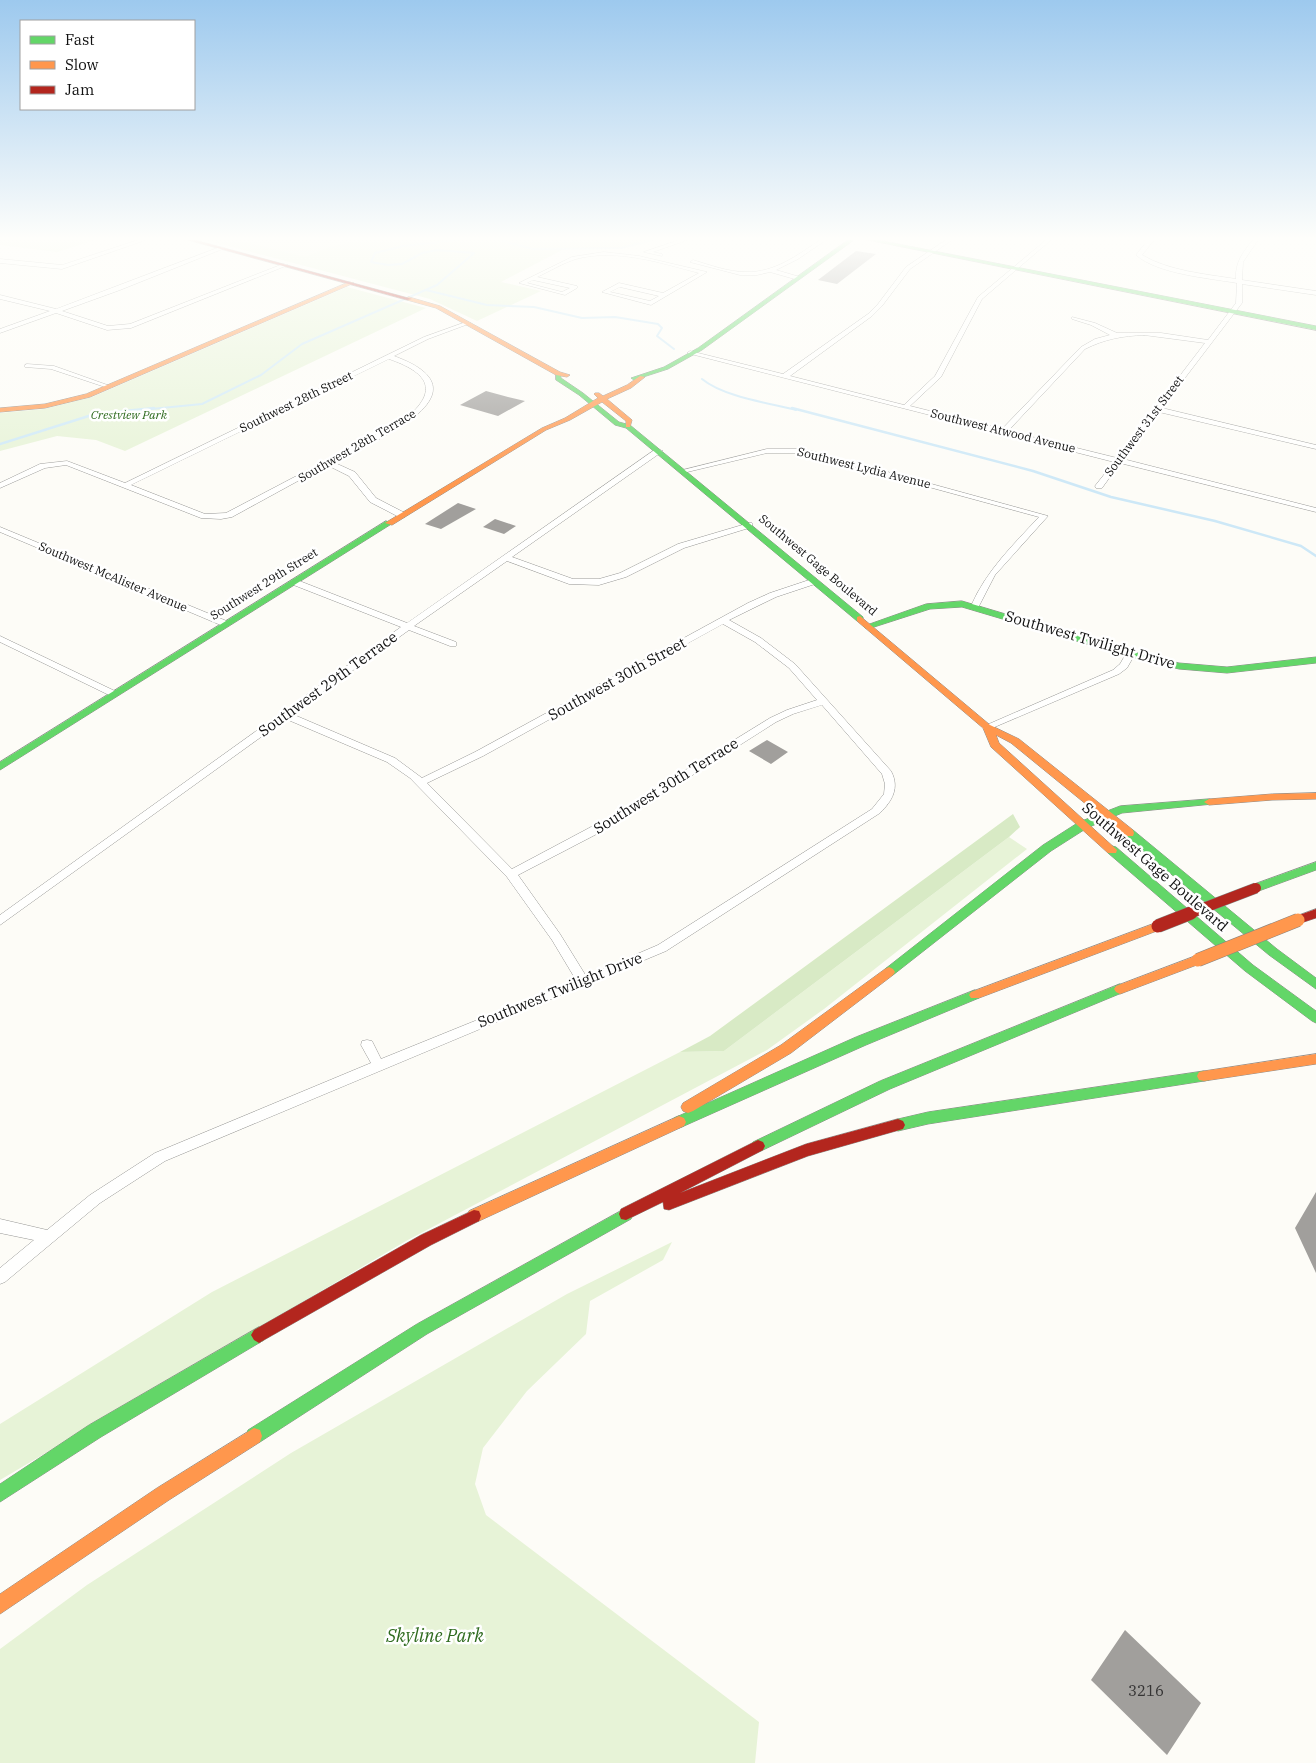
<svg xmlns="http://www.w3.org/2000/svg" width="1316" height="1763" font-family="'IBM Plex Serif',serif">
	<style>
		.green { fill: #e7f3d7 }
		.forest { fill: #d8eac5 }
		.pitch { fill: #f0f6e1 }
		.lines { fill: none; stroke-linecap: round; stroke-linejoin: round }
		.stream-far1 { stroke: #cde8f7; stroke-width: 2 }
		.stream { stroke: #cde8f7; stroke-width: 2.5 }
		.building { fill: #a19f9c }
		.street-casing { stroke: #979795; stroke-width: 1 }
		.fast-casing { stroke: #8e8d8b; stroke-width: 1 }
		.slow-casing { stroke: #8e8d8b; stroke-width: 1 }
		.jam-casing { stroke: #8e8d8b; stroke-width: 1 }
		.street { fill: #fffffe; fill-rule: evenodd }
		.fast { fill: #63d668; fill-rule: evenodd }
		.slow { fill: #ff974d; fill-rule: evenodd }
		.jam { fill: #b3261e; fill-rule: evenodd }
		.slow-bridge-casing { stroke: #858482; stroke-width: 14; stroke-linecap: butt }
		.jam-bridge-far1-casing { stroke: #858482; stroke-width: 11; stroke-linecap: butt }
		.jam-bridge-casing { stroke: #858482; stroke-width: 14; stroke-linecap: butt }
		.slow-bridge { stroke: #ff974d; stroke-width: 13 }
		.jam-bridge-far1 { stroke: #b3261e; stroke-width: 10 }
		.jam-bridge { stroke: #b3261e; stroke-width: 13 }
		.labels { text-anchor: middle; stroke-width: 5; stroke-linejoin: round; paint-order: stroke }
		.far-street-label { font-size: 12px; fill: #111; stroke: #fff }
		.far-park-label { font-size: 12px; font-style: italic; fill: #2f6b1f; stroke: #fff }
		.street-label { font-size: 15px; fill: #111; stroke: #fff }
		.near-number-label { font-size: 15px; fill: #353434 }
		.near-park-label { font-size: 18px; font-style: italic; fill: #2f6b1f; stroke: #fff }
	</style>
	<rect width="100%" height="100%" fill="#fdfcf7"/>
	<path class="green" d="M0,240H95L57,252L0,245Z
		M206,240H653L621,248L564,249L501,282L541,291L477,321L430,299Z
		M347,287L426,308L125,451L96,440L57,436L0,451V413L44,409L92,397Z
		M1009,837L1027,849L824,1009L767,1050L406,1241L0,1480V1424L212,1292L680,1052L724,1051Z
		M672,1242L663,1260L590,1301L586,1334L527,1391L483,1448L475,1484L486,1515L759,1722L755,1763H0V1649L87,1585L291,1453L567,1294Z"/>
	<path class="forest" d="M1013,814L1020,827L1009,837L724,1051L680,1052L710,1036Z"/>
	<path class="pitch" d="M244,240H361L330,247L305,257L241,241Z"/>
	<g class="lines">
		<path class="stream-far1" d="M499,240L533,249L621,248L653,240
			M426,290L487,305L534,307L582,318L615,317L658,324L662,328L657,336L674,349
			M702,379C724,397 769,403 796,410
			M141,410L202,404L261,375L302,344L437,285L474,253L437,250L422,253L402,264L388,265L371,262L375,253L403,246L458,240"/>
		<path class="stream" d="M792,408L1033,471L1111,497L1215,521L1301,546L1316,556
			M0,444L95,414L154,408"/>
	</g>
	<path class="building" d="M856,251L876,254L837,284L818,280Z
		M486,391L508,397L525,401L498,416L460,405Z
		M458,503L476,509L441,529L425,524Z
		M495,519L516,526L504,534L483,527Z
		M767,740L788,752L771,764L749,751Z
		M1316,1192V1273L1295,1228Z
		M1125,1630L1201,1703L1167,1755L1091,1680Z"/>
	<g class="lines">
		<g class="street-casing">
			<path id="street" d="M138,240H146L62,269L0,263V259L62,265Z
				M679,240H687L653,252L662,254V256L644,252Z
				M820,240H826L798,259L776,270L800,277L798,280L770,272L757,275H740L690,262L693,260C710,265 728,272 746,272C774,273 798,255 820,240Z
				M946,240H952L910,269L882,306L872,316L790,376L904,405L935,376L978,297L1046,240H1051L982,299L941,377L910,406L1002,429L1081,347L1095,339L1110,335L1091,325L1072,319V317L1095,323L1117,333H1161L1208,340L1236,303L1237,283C1208,278 1158,274 1136,255L1148,240H1154L1142,255C1169,271 1205,274 1236,279C1235,262 1243,252 1253,240H1258L1243,262L1242,280L1316,291V295L1242,284V303L1162,408L1316,445V449L1159,412L1123,459L1316,508V512L1120,463L1102,488H1096L1095,486L1114,462L687,353L690,351L783,374L868,314L878,304L906,267ZM1144,335L1205,343L1156,407L1154,408L1153,410L1117,458L1008,431L1085,349C1105,339 1122,336 1144,335Z
				M220,247L225,248L120,290L62,311L108,326L130,324L283,264L288,265L131,328L107,330L56,313L0,333V329L50,311L0,299V295L56,309Z
				M604,252L639,256L707,272L651,305L602,292L619,283L663,293L699,273C661,263 616,248 576,259C563,263 550,271 537,277L577,286V288L565,295L519,283L572,257ZM533,280L570,288L562,292L527,283ZM620,287L659,296L650,301L610,292Z
				M466,322L471,323L428,339L394,356C496,393 370,443 333,462L355,472L376,498L405,513V517H399L370,502L349,476L327,465L232,517L221,519L201,518L66,465L45,468L0,488V483L40,464L67,461L125,483L424,337ZM389,359C427,372 441,390 405,419L226,513L205,514L131,485Z
				M27,364L54,366L113,387L108,388L51,369L25,367V365Z
				M656,449L663,451L512,557L573,579H599L620,573L678,544L749,523H752V527L684,548L626,577L599,585L569,584L507,561L414,626L456,642V646H450L409,630L292,714L395,758L422,778L475,752L748,603L770,593L815,578L819,581L818,583L776,597L729,620L761,638L795,664L891,771C900,788 892,801 880,813L666,951L165,1161L100,1203L5,1282L0,1284V1268L34,1240L0,1233V1219L47,1230L90,1195L155,1153L371,1063L361,1045L362,1041L367,1040L372,1041L381,1059L576,980L552,940L507,877L410,778L387,762L286,719L0,925V915L401,627L291,584V580H297L407,623ZM723,624L755,642L789,668L817,700L787,710L770,718L606,819L512,869L427,783L483,756ZM822,705L882,774L885,784L884,794L872,809L658,945L586,976L560,934L518,875L614,825L776,722L793,714Z
				M767,449H804L1048,516L995,575L979,606L975,609L971,606C986,571 1013,545 1039,517L804,453H767L683,473L679,471Z
				M0,527L229,622L230,624L226,627L223,626L0,532Z
				M0,636L117,692L119,694L117,696H111L0,642Z
				M1130,651L1135,654L1127,668L1119,674L990,729H984L982,727L1113,670L1120,664L1127,652Z"/>
		</g>
		<g class="fast-casing">
			<path id="fast" d="M848,240H854L702,350L668,369L634,380L631,378L664,367L698,348Z
				M868,240H878L1316,326V330Z
				M556,373H560L561,378L583,393L619,422L630,425L863,617V621H857L626,428L615,425L579,395L556,380Z
				M386,521L393,523L0,770V762Z
				M962,601L1133,652L1179,663L1227,667L1316,657V663L1227,673L1179,669L1127,656L962,607L930,609L871,628H865L864,626L926,604Z
				M1209,799L1213,800L1214,802L1213,804L1122,813L1087,828L1051,851L893,975H885L883,972L885,969L1043,845L1079,822L1120,806Z
				M1129,829L1133,830L1277,949L1316,978V989L1269,955L1125,836L1124,833Z
				M1112,846L1116,847L1253,965L1316,1011V1023L1312,1021L1245,971L1108,853L1107,850L1108,847Z
				M1316,862V870L1256,892L1250,888L1252,885Z
				M1120,984L1124,986L1126,989L1124,992L890,1089L763,1150L758,1152L753,1150L751,1146L753,1142L880,1081Z
				M975,990L979,992L981,995L979,998L866,1045L684,1126L679,1128L674,1126L672,1122L674,1118L856,1037Z
				M1204,1071L1209,1072L1211,1076L1209,1080L1204,1081L928,1124L898,1131L893,1129L891,1125L893,1121L898,1119L928,1112Z
				M626,1208L631,1209L633,1214L631,1219L427,1334L260,1442L254,1444L248,1442L246,1436L248,1430L417,1324Z
				M259,1327L264,1330L267,1335L264,1340L101,1437L0,1502V1484L89,1425Z"/>
		</g>
		<g class="slow-casing">
			<path id="slow" d="M349,282L354,283L90,397L45,408L0,412V408L45,404L86,394Z
				M409,297L440,306L560,372L570,375L567,377L556,375L436,308L407,300V298Z
				M640,376L645,377L631,388L607,399L632,420L630,427H626V421L602,402L570,420L546,430L392,525L385,523L542,428L565,418L598,398L594,394L595,393H599L603,396L627,385Z
				M860,616L990,725L1019,739L1133,830L1134,833L1133,836H1125L1011,743L996,735L999,743L1117,850L1116,853H1108L991,747L983,728L857,621V617Z
				M1316,793V799L1272,800L1209,805L1204,802L1209,799L1272,794Z
				M1158,922L1162,923L1164,926L1162,929L979,998H971L969,995L971,992Z
				M1198,955L1202,957L1204,960L1202,963L1120,994L1116,992L1114,989L1116,986Z
				M889,967L893,969L895,972L893,975L791,1053L693,1111L688,1113L683,1111L681,1107L683,1103L781,1045L885,969Z
				M1316,1054V1064L1204,1081L1199,1080L1197,1076L1199,1072L1204,1071Z
				M679,1116L684,1118L686,1122L684,1126L479,1221L474,1222L469,1221L467,1216L469,1211Z
				M254,1428L260,1430L262,1436L260,1442L169,1500L0,1614V1594L157,1488Z"/>
		</g>
		<g class="jam-casing">
			<path id="jam" d="M188,240H195L412,299L407,300Z
				M1316,909V918L1298,924L1294,923L1292,920L1294,917Z
				M898,1119L903,1121L905,1125L903,1129L808,1156L669,1210L664,1209L663,1202L626,1220L621,1219L619,1214L621,1209L758,1140L763,1142L765,1146L763,1150L680,1193L806,1144Z
				M474,1210L479,1211L481,1216L479,1221L431,1245L264,1340L259,1343L254,1340L251,1335L254,1330L421,1235Z"/>
		</g>
		<use href="#street" class="street"/>
		<use href="#fast" class="fast"/>
		<use href="#slow" class="slow"/>
		<use href="#jam" class="jam"/>
		<g class="slow-bridge-casing">
			<path id="slow-bridge" d="M1198,960L1298,920"/>
		</g>
		<g class="jam-bridge-far1-casing">
			<path id="jam-bridge-far1" d="M1188,914L1256,888"/>
		</g>
		<g class="jam-bridge-casing">
			<path id="jam-bridge" d="M1158,926L1191,913"/>
		</g>
		<use href="#slow-bridge" class="slow-bridge"/>
		<use href="#jam-bridge-far1" class="jam-bridge-far1"/>
		<use href="#jam-bridge" class="jam-bridge"/>
	</g>
	<linearGradient id="sky" x2="0" y2="1"><stop stop-color="#9dc9ee"/><stop offset="0.49" stop-color="#fefefb"/><stop offset="1" stop-color="#fefefb" stop-opacity="0"/></linearGradient>
	<rect width="1316" height="487" fill="url(#sky)"/>
	<g class="labels">
		<g class="far-street-label">
			<text transform="translate(296 402) rotate(-26)" y="4">Southwest 28th Street</text>
			<text transform="translate(1144 426) rotate(-53)" y="4">Southwest 31st Street</text>
			<text transform="translate(1003 431) rotate(14)" y="4">Southwest Atwood Avenue</text>
			<text transform="translate(357 446) rotate(-30)" y="4">Southwest 28th Terrace</text>
			<text transform="translate(864 468) rotate(14)" y="4">Southwest Lydia Avenue</text>
			<text transform="translate(818 565) rotate(40)" y="4">Southwest Gage Boulevard</text>
			<text transform="translate(113 577) rotate(23)" y="4">Southwest McAlister Avenue</text>
			<text transform="translate(264 584) rotate(-32)" y="4">Southwest 29th Street</text>
		</g>
		<g class="far-park-label">
			<text x="129" y="419">Crestview Park</text>
		</g>
		<g class="street-label">
			<text transform="translate(1090 640) rotate(16)" y="5">Southwest Twilight Drive</text>
			<text transform="translate(617 679) rotate(-29)" y="5">Southwest 30th Street</text>
			<text transform="translate(328 684) rotate(-36)" y="5">Southwest 29th Terrace</text>
			<text transform="translate(666 786) rotate(-32)" y="5">Southwest 30th Terrace</text>
			<text transform="translate(1155 867) rotate(41)" y="5">Southwest Gage Boulevard</text>
			<text transform="translate(560 990) rotate(-22)" y="5">Southwest Twilight Drive</text>
		</g>
		<g class="near-number-label">
			<text x="1146" y="1696">3216</text>
		</g>
		<g class="near-park-label">
			<text x="435" y="1642">Skyline Park</text>
		</g>
	</g>
	<rect x="20" y="20" width="175" height="90" fill="#ffffff" stroke="#a0a0a0"/>
	<rect x="30" y="36" width="25" height="8" fill="#63d668" stroke="#a0a0a0"/>
	<text x="65" y="45" font-size="15" fill="#111111">Fast</text>
	<rect x="30" y="61" width="25" height="8" fill="#ff974d" stroke="#a0a0a0"/>
	<text x="65" y="70" font-size="15" fill="#111111">Slow</text>
	<rect x="30" y="86" width="25" height="8" fill="#b3261e" stroke="#a0a0a0"/>
	<text x="65" y="95" font-size="15" fill="#111111">Jam</text>
</svg>
